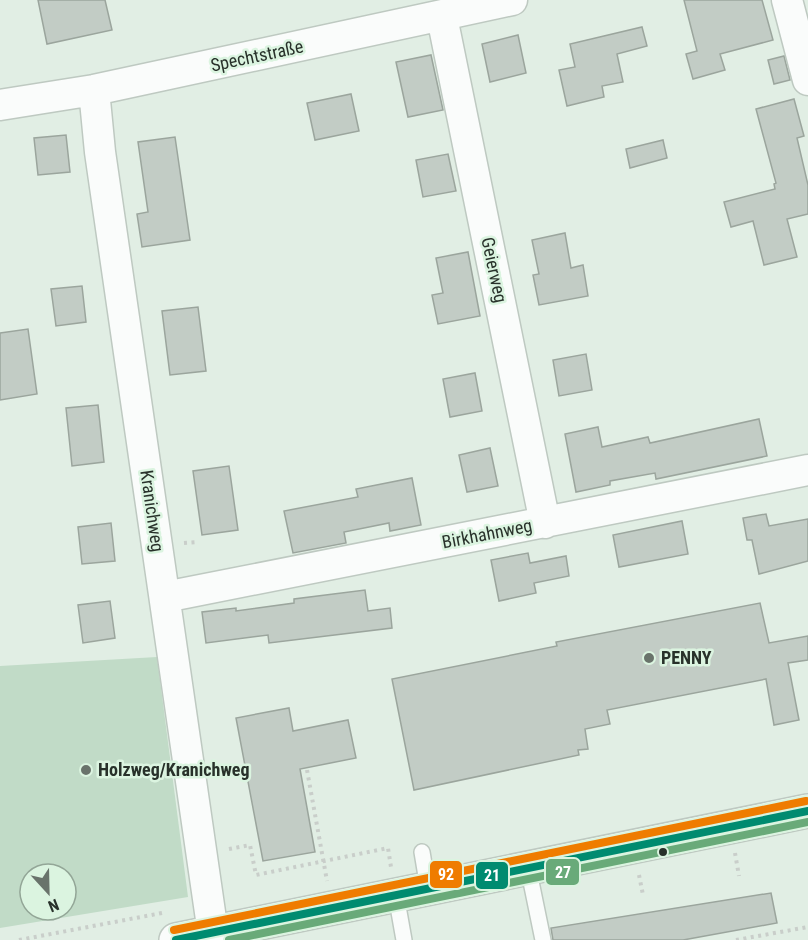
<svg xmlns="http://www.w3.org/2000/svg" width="808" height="940" font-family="'Roboto Condensed',sans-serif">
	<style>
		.green { fill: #c1dbc7; fill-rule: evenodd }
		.building { fill: #c2ccc5; stroke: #9ba59d; stroke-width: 1.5 }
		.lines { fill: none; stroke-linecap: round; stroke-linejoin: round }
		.lane-casing { stroke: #bec9c1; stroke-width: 18 }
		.street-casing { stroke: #bec9c1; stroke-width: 33 }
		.secondary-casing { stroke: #bec9c1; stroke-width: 36 }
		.path { stroke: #c9ceca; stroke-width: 4; stroke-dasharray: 3 4.5; stroke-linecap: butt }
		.lane { stroke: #fafcfb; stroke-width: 15 }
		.street { stroke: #fafcfb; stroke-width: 30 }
		.secondary { stroke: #fafcfb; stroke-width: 33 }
		.bus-1-casing { stroke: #dbf4e0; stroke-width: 12 }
		.bus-2-casing { stroke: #dbf4e0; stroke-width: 12 }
		.bus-3-casing { stroke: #dbf4e0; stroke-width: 12 }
		.bus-1 { stroke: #008b70; stroke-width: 8 }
		.bus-2 { stroke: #69aa79; stroke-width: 8 }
		.bus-3 { stroke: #ef7c00; stroke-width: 8 }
		.poi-dot { fill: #69736b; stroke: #dbf4e0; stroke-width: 2 }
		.bus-dot { fill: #28312a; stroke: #dbf4e0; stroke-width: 2 }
		.labels { text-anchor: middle; stroke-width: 5; stroke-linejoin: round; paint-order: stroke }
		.street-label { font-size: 18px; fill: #28312a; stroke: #dbf4e0 }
		.poi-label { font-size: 18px; font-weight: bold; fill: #28312a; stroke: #dbf4e0; text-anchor: start }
		.line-badge { stroke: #dbf4e0; stroke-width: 2 }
		.badge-label { font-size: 16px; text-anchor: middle; font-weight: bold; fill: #fff }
	</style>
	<rect width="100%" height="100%" fill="#e1eee4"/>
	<path class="green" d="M157,657L188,897L0,928V666ZM30,874H66V910H30Z"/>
	<path class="building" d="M38,0H105L112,30L47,44Z
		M684,0H762L773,40L720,54L725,70L693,79L686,54L697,51Z
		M642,27L647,46L617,54L623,82L602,86L604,97L567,106L559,70L575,67L570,44Z
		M518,35L526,73L490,82L482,44Z
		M431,55L443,110L408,117L396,62Z
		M784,56L790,80L774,84L768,60Z
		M351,94L359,131L315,140L307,103Z
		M794,99L804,136L797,138L808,185V214L787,219L797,257L764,265L753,221L731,227L724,202L775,189L774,184L776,183L756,109Z
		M66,135L70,172L38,175L34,138Z
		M175,137L190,240L142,247L137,214L148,212L138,142Z
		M663,140L667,158L630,168L626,149Z
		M448,154L456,191L423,197L416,160Z
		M565,233L571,268L583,265L588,296L539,305L533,275L539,274L532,240Z
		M468,252L480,316L438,324L432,295L443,293L436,258Z
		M82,286L86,322L56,326L51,289Z
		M198,307L206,371L170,375L162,311Z
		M28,329L37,394L0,400V333Z
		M586,354L592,390L559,396L553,360Z
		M475,373L482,411L450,417L443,379Z
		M98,405L104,462L72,466L66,408Z
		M759,419L767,456L656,479L655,473L610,481V485L576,492L565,434L598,427L602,447L648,437L650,443Z
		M490,448L498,486L467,492L459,455Z
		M229,466L238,530L202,535L193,471Z
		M412,478L421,525L390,531L389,523L344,532L346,543L293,553L284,511L358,497L356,489Z
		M766,514L769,526L808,519V561L759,574L752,540H747L743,518Z
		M682,521L688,554L619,567L613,535Z
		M111,523L115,561L82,564L78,527Z
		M528,553L530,563L566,556L569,576L534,583L536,593L499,601L491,560Z
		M365,590L368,611L390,608L392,628L269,643L268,635L206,643L202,612L236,608V611L294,603V599Z
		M110,601L115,638L83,643L78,605Z
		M760,603L769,643L808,636V660L788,663L799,720L774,725L766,679L607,710L610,724L585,729L588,749L578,750L579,755L414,790L392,679L557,646L556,642Z
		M289,708L293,731L348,720L356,758L300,769L315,852L263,861L236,718Z
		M771,893L777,923L683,940H553L551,928Z"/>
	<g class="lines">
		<g class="lane-casing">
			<path id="lane" d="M422,852L428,888
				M528,867L543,940
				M396,895L404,940"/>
		</g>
		<g class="street-casing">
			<path id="street" d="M787,0L808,80
				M442,17L545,523
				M94,90L100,152L214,940
				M0,105L94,90L512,0
				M165,597L808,470"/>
		</g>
		<g class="secondary-casing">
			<path id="secondary" d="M176,940L808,811"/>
		</g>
		<path class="path" d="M184,543L198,542
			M307,770L327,881
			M229,849L250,845L256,875L388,848L391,867
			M735,853L739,876
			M639,875L643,895
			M19,940L162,913
			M736,940L808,927"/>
		<use href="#lane" class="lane"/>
		<use href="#street" class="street"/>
		<use href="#secondary" class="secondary"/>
		<g class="bus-1-casing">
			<path id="bus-1" d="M176,940L808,811"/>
		</g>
		<g class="bus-2-casing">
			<path id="bus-2" d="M229,940L808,822"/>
		</g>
		<g class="bus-3-casing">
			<path id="bus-3" d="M174,930L806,801"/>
		</g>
		<use href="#bus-1" class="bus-1"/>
		<use href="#bus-2" class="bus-2"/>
		<use href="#bus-3" class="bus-3"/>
	</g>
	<g class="poi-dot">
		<circle cx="649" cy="658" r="6"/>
		<circle cx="86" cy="770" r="6"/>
	</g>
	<circle class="bus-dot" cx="663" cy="852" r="5"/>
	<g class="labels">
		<g class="street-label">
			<text transform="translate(257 56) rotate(-12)" y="6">Spechtstraße</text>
			<text transform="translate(494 270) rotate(78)" y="6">Geierweg</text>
			<text transform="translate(152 511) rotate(82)" y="6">Kranichweg</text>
			<text transform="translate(487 534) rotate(-11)" y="6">Birkhahnweg</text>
		</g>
		<g class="poi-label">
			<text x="661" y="664">PENNY</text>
			<text x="98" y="776">Holzweg/Kranichweg</text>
		</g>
	</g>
	<g class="line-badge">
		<rect x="545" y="858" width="35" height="28" rx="6" fill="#69aa79"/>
		<rect x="429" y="860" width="34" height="29" rx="6" fill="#ef7c00"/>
		<rect x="475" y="861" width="34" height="29" rx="6" fill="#008b70"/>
	</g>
	<g class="badge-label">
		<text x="563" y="878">27</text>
		<text x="446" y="880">92</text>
		<text x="492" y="881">21</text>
	</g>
	<g transform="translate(48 892) rotate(158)"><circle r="28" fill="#dbf4e0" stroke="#93a697" stroke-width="1.5"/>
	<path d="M0-4.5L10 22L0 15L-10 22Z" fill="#69736b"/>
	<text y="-9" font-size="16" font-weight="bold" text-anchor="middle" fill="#28312a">N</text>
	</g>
</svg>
